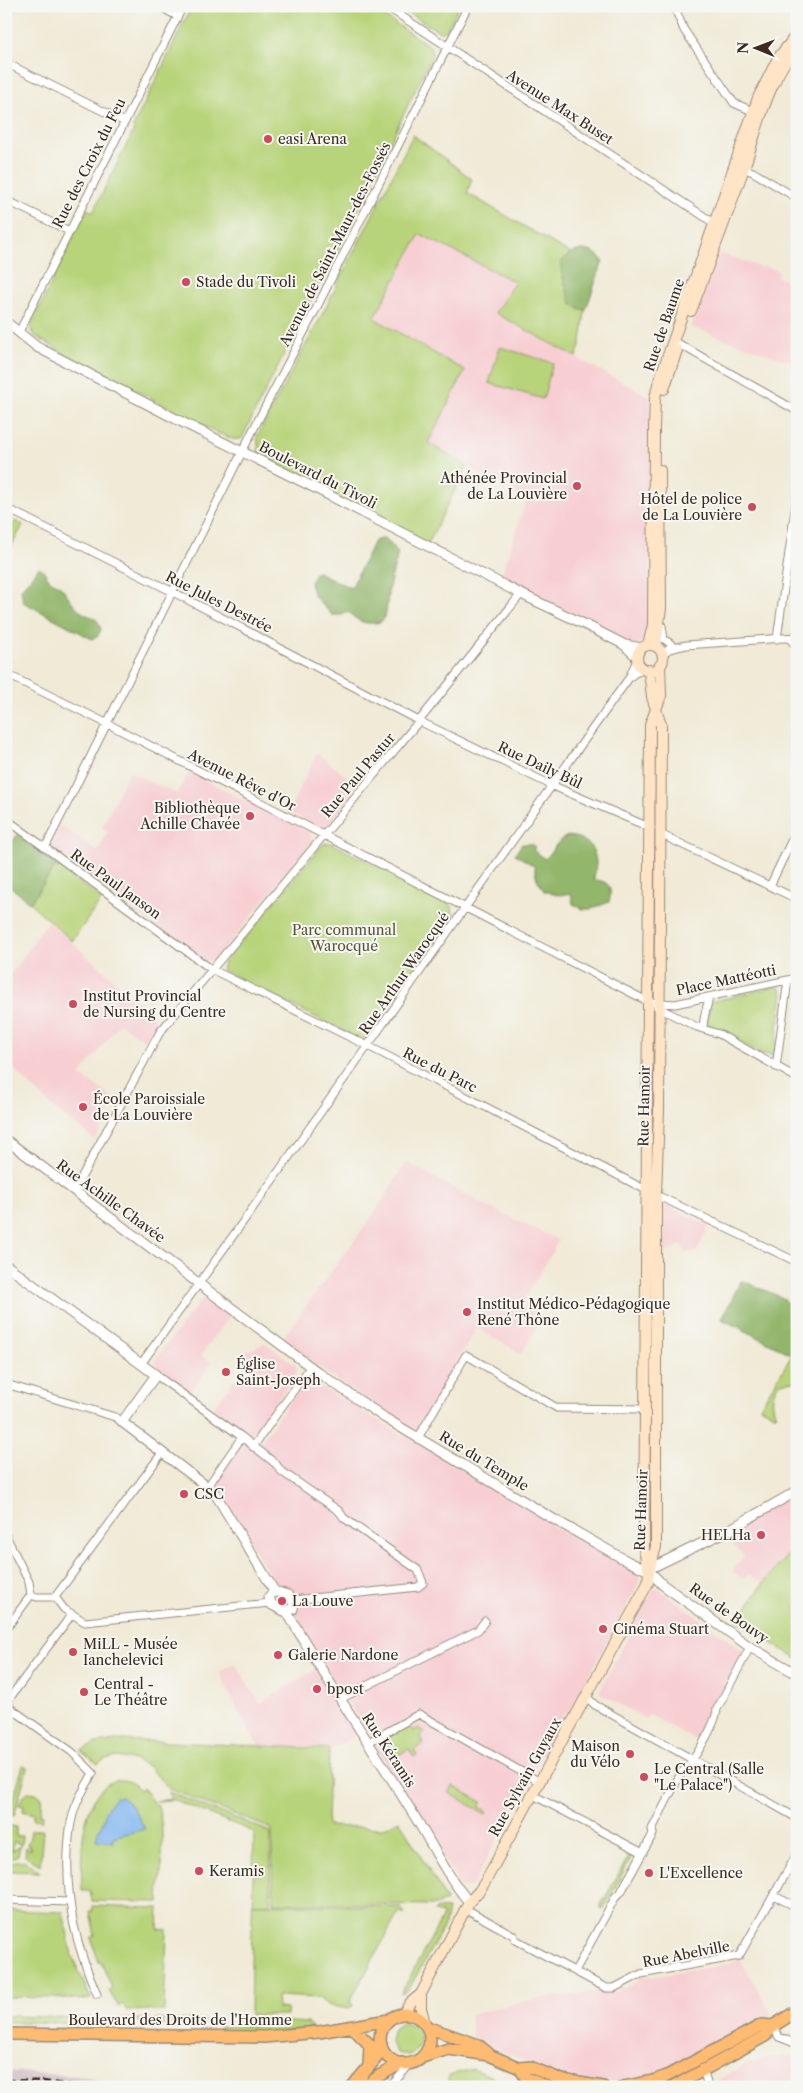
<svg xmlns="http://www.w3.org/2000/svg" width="803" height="2093" font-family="'Libre Caslon Text',serif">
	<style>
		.built { fill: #f7cfd3 }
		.industrial { fill: #d2bdc7 }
		.green { fill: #b8d47a; stroke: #7a7f4c }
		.forest { fill: #92b66a; stroke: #667044 }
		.water { fill: #83b7f1; stroke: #5f7088 }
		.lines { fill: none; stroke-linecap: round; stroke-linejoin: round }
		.minor-casing { stroke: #968a7a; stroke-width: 9 }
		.tertiary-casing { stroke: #968a7a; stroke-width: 11 }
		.secondary-casing { stroke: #968a7a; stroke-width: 12 }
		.primary-casing { stroke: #968a7a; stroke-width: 14 }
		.minor { stroke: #fff; stroke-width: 7 }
		.tertiary { stroke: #fff; stroke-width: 9 }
		.secondary { stroke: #ffe4c6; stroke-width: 10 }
		.primary { stroke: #febb71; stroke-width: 11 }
		.rail { stroke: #3b2a1e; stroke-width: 2.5; stroke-dasharray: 8 4; stroke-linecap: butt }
		.poi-dot { fill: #d1495b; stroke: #f6f6f2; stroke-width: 2 }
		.labels { text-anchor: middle; stroke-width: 4; stroke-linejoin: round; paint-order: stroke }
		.street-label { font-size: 14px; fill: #3b2a1e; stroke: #f6f6f2 }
		.poi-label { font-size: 14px; fill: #3b2a1e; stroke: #f6f6f2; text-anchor: start }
		.park-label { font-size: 14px; fill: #5a5435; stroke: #f6f6f2 }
	</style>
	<rect width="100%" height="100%" fill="#f6f6f2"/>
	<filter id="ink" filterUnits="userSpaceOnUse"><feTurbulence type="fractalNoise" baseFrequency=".02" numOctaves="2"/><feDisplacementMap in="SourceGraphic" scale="10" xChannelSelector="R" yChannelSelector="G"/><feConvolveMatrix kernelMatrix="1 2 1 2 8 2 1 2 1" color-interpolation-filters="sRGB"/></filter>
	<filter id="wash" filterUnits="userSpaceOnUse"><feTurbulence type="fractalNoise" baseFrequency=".0096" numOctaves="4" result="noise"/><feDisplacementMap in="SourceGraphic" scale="20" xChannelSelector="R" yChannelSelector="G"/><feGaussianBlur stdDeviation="1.12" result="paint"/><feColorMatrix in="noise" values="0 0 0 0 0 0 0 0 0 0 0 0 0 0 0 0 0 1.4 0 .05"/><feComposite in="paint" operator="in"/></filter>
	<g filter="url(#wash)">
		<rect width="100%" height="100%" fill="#f0ead6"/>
		<path class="built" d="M421,234L515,282L495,314L650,397V630L645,640L640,643L634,645L501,577L526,500L428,443L465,371L374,319Z
			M720,253L763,268L764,266L779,271L777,277L797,284V353L793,360L789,359L788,361L691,327Z
			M317,753L358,786L328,826L322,828L288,813Z
			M129,771L177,794L189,772L309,832L312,837L311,843L214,962H206L200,958L52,848L54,838L61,826L98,852L108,831L102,827Z
			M48,921L121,986L160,1025L148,1043L120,1023L80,1075L116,1100L95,1140L53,1108L6,1061V981Z
			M406,1162L478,1202L558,1240L550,1256L521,1305L543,1318L521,1354L477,1328L415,1431L340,1383L282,1339L376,1211Z
			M664,1205L709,1226L697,1252H686L681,1245L664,1253Z
			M202,1299H208L230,1316L201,1355L212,1362L190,1392L157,1367L155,1360Z
			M264,1342L295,1365L297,1372L257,1430L253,1433L248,1434L213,1408L238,1375L243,1379L250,1370L244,1365L249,1359L243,1355L247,1350L250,1351L253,1348L255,1349L258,1345L261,1346Z
			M314,1375L319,1378L316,1384L548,1520L549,1524L570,1536H575L640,1574L639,1583L570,1711L564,1714L473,1885L467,1888L461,1887L299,1623L296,1614L300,1605L298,1598L275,1584L215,1482L242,1444L257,1447L300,1387L310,1376Z
			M797,1492V1544L763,1584L749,1574L743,1579L732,1571L744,1556L727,1538L725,1532Z
			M658,1588L742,1650L743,1653L696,1740L649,1715L646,1719L601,1694L600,1690L653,1589Z
			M235,1663L260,1703L317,1669L356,1735L332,1749L259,1746L242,1718L219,1672Z
			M740,1959L773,2015L668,2071L625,2083L583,2080L540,2068L472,2037L470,2017L471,2014L535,1999L598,1992V1988L608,1993L620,1991L619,1988L621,1986L623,1989L639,1981V1978L644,1976L645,1978L730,1964L732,1963V1961Z
			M797,2054V2087H716L711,2084L750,2062Z"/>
		<path class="industrial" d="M6,2071L86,2077L100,2081L99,2087H6Z"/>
		<path class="green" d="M192,6H369L431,47L432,55L342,243L331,260L242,438C235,442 228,437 220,434L63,353L35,336L30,327L87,209L93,212L134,130L133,127Z
			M397,6H459L446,31L440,32Z
			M413,135L472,179L467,193L570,253L561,262L580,310L586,309C582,325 583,342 576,357L495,313L515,282L420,234L374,318L465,371L428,443L467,466L427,546L315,488L259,453L257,436L322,315Z
			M500,347L553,363L543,399L489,383Z
			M15,521L23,525L6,556V538Z
			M326,843H331L447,902L452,906L453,914L369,1037L359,1039L222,970L224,962L322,845Z
			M56,865L102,899L72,941L30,903Z
			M773,987H779L783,993L774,1056L761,1053L706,1024L710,1002Z
			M792,1355L797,1357V1382C774,1377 768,1397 776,1415L760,1407Z
			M797,1544V1659L737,1621L763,1584Z
			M406,1726L415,1731L418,1728L424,1732L421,1736L423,1744L414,1750L417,1755L414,1757L409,1749L389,1760L379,1743Z
			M124,1740L329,1749L327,1826L384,1828L399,1820L441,1890L446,1901L435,1905L273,1903L272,1829L169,1789L149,1767L135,1760L115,1757L105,1759L98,1764L81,1751L96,1743Z
			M23,1765L27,1768L14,1816L9,1815Z
			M115,1780C126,1779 133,1782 140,1790L143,1788L155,1805L157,1804C167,1832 160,1872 159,1902L92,1901L90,1891H82C81,1861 78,1794 115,1780Z
			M453,1786L482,1802L479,1806L487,1811L486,1814L449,1793Z
			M28,1792L36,1793L42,1798L40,1814L43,1815L42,1820L33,1819L34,1814L23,1811L24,1806L19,1805L23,1796Z
			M168,1792L271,1832L270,1903L253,1904L401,1907L405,1914L399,1912L350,2001L353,2006L349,2009L327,2005L319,1998L277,1996L278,2008L287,2009V2015H250L254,1832L174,1800L156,1801L171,1799Z
			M6,1825L16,1827V1836H22L21,1845L14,1841L12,1851L20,1846L18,1855L6,1861Z
			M31,1830H43L40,1865L25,1856L26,1847L31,1850L30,1846L27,1845L30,1837Z
			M630,1854L631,1858L603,1910L599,1908Z
			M16,1861H23L40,1872L6,1871V1865Z
			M92,1906L159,1908L158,1929L167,1930L164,2011L126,2010L123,2004L118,2006L109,1991L112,1988L101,1962L99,1963L91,1938L95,1936L90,1911H93Z
			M437,1908L448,1909L445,1924L409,1989L401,1993L442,1918V1913L434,1911Z
			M6,1910L63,1912L72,1956L91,1999L6,1997Z
			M6,2016L97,2018L96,2021L89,2023L6,2022Z
			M119,2019L204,2020L205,2022C195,2030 134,2022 119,2019Z
			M275,2021L308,2023L313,2028L272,2033L217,2031L220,2027L224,2026H256Z
			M402,2023L414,2026L421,2036L419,2048L409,2055L397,2053L390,2042L392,2030Z
			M473,2069L498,2079L500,2087H447L449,2075Z"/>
		<path class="forest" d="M582,250C592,251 597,253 603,261L586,309L580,310L571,303L561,271V262L570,253Z
			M380,539H386L398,553L389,587L386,614L381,622C367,625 358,623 349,612L342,615H332L314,596L310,583L316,571L351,588L374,541Z
			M39,567C45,570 45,574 49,579C52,582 56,583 59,585C67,592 71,603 79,610C89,619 97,613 101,630L97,637L92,639L23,602L21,589Z
			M18,834L57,864L30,903L6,883V850Z
			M568,836C593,838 601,857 593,880C608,880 613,887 609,902L591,909H582L573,904L571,893L559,895L544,891L537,879L534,866L515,854L522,844H531L535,847L533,850L545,859C555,850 555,841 568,836Z
			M743,1281L783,1298L797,1312V1357L722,1319L740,1282Z"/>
		<path class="water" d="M115,1797H121L133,1807L145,1829L113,1837V1842L96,1840L98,1831L104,1820L105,1811Z"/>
	</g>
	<g filter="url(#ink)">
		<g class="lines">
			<g class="minor-casing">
				<path id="minor" d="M159,6L177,16
					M386,6L717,225
					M674,6L684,30L734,103L757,113
					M6,63L125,122
					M740,167L753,172L797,198
					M6,200L69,231
					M19,332L183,6
					M679,344L797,411
					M6,508L173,592L419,721L551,785L651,828
					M662,626L664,639L671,644
					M789,638L797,647
					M777,639L797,495
					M662,655L669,649L686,645L797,637
					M6,674L108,724L649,1002L675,1004L797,978
					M630,677L635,673L645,669
					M6,819L211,969L368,1046L648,1191L797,1262
					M660,834L797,899
					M45,848L252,432L314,313L468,6
					M770,886L797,829
					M657,1007L697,1027L719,1034L797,1078
					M703,1029C703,1018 707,1008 709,997
					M776,1067L788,980
					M74,1191L160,1032L419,721L521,594
					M141,1364C306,1136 465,905 629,678L637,660
					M156,1375L242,1437L276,1464L281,1471L339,1511L344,1518L418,1570L423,1583L418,1587L293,1600
					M6,1384L115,1417L122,1422
					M418,1438L466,1355L557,1408L645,1409
					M253,1447L311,1366
					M208,1486L242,1437
					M6,1536L29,1582L31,1595
					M55,1597L64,1609L85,1622L270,1603
					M55,1597L162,1453
					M6,1629L31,1595L37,1597H55
					M587,1697L595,1705L797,1818
					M9,1699L72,1614
					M340,1699L478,1630L485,1621
					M9,1707L72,1752L93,1773C88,1783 81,1793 77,1803C70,1819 69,1836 68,1852C66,1905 76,1946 97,1994
					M6,1720L9,1703
					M367,1743L419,1714L540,1782
					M533,1795L643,1853
					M774,1896L797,1907
					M6,1900L69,1902
					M466,1909L513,1935L516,1940L606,1988H614L641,1974L739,1956L797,1854
					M575,1971L616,1896L621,1892L653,1834L652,1829L681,1773C693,1763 716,1724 717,1709L750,1647
					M773,2026L779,2037L797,2044
					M703,2068L708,2087
					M390,2087L412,2062"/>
			</g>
			<g class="tertiary-casing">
				<path id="tertiary" d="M6,322L37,347L178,420L315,488L521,594L584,624L623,644L637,657
					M625,645L642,648
					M6,1140L319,1373L385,1418L550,1517L627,1561L649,1571L663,1585L750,1647L797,1674
					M6,1265L156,1375L122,1422L214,1492L275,1592
					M653,1567L725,1532L797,1491
					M278,1592L288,1595L294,1603L293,1609L284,1611L272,1605L269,1597L272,1593Z
					M287,1612C326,1680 371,1745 412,1812C431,1842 446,1875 469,1902"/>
			</g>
			<g class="secondary-casing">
				<path id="secondary" d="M691,311C709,263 727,216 744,168C759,125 767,82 797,46
					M664,389L677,350
					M648,645L653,625L654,429L655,398L658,384L758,98L778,58L797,34
					M637 658a13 13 0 1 1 26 0a13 13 0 1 1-26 0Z
					M656,646L661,608L660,470
					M648,1569L644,1550L650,725L661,696L660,665
					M421,1994V2008L425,2024
					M403,2014L410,2003L421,1994L469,1902L479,1891L485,1882L648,1583L649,1571L656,1547V1194L659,1111L661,725L652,697L649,670"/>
			</g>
			<g class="primary-casing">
				<path id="primary" d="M380 2039a25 25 0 1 1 50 0a25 25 0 1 1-50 0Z
					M352,2027L370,2045L369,2066
					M427,2027L478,2045L489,2054
					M6,2034L264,2037L319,2032L389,2020
					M422,2057L449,2049L489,2055L520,2068L526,2078L548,2087
					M520,2068L530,2067L562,2080L603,2087
					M352,2087L377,2057L381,2044
					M365,2087L379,2076L402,2063
					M623,2087L653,2081L667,2076L762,2025L773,2026
					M673,2087L765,2036L773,2026L797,2011"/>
			</g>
			<use href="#minor" class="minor"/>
			<use href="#tertiary" class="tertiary"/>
			<use href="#secondary" class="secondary"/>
			<use href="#primary" class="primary"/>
			<path class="rail" d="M6,2080L43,2081L86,2087"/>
		</g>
	</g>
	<g class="poi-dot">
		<circle cx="268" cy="139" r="5"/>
		<circle cx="186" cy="282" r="5"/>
		<circle cx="577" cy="486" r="5"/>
		<circle cx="752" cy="507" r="5"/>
		<circle cx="250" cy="816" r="5"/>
		<circle cx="73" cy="1004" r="5"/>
		<circle cx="83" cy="1107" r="5"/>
		<circle cx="467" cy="1312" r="5"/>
		<circle cx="226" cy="1372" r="5"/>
		<circle cx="184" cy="1494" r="5"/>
		<circle cx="761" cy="1535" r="5"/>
		<circle cx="282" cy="1601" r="5"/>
		<circle cx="603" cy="1629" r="5"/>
		<circle cx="73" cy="1652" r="5"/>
		<circle cx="278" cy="1655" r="5"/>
		<circle cx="317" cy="1689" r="5"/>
		<circle cx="84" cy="1692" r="5"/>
		<circle cx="630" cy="1754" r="5"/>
		<circle cx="644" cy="1777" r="5"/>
		<circle cx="199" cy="1871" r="5"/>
		<circle cx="649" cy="1873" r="5"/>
	</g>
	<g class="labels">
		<g class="street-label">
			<text transform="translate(560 107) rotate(33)" y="5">Avenue Max Buset</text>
			<text transform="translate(89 163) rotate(-63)" y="5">Rue des Croix du Feu</text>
			<text transform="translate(335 244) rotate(-63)" y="5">Avenue de Saint-Maur-des-Fossés</text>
			<text transform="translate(664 325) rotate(-71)" y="5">Rue de Baume</text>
			<text transform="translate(318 475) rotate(27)" y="5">Boulevard du Tivoli</text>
			<text transform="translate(219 602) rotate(27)" y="5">Rue Jules Destrée</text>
			<text transform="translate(540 765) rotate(25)" y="5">Rue Daily Bûl</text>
			<text transform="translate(358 775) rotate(-50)" y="5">Rue Paul Pastur</text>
			<text transform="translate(242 780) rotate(27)" y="5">Avenue Rêve d'Or</text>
			<text transform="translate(116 884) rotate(36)" y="5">Rue Paul Janson</text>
			<text transform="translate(404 973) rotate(-55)" y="5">Rue Arthur Warocqué</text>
			<text transform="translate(726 980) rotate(-12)" y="5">Place Mattéotti</text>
			<text transform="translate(440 1070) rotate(27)" y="5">Rue du Parc</text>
			<text transform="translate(644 1106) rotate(-89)" y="5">Rue Hamoir</text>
			<text transform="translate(111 1201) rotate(36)" y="5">Rue Achille Chavée</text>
			<text transform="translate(484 1461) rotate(31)" y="5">Rue du Temple</text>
			<text transform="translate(641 1510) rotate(-88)" y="5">Rue Hamoir</text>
			<text transform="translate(729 1613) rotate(35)" y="5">Rue de Bouvy</text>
			<text transform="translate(389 1750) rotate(57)" y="5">Rue Kéramis</text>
			<text transform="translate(525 1777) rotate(-61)" y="5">Rue Sylvain Guyaux</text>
			<text transform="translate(686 1954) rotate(-11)" y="5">Rue Abelville</text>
			<text x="180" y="2025">Boulevard des Droits de l'Homme</text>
		</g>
		<g class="poi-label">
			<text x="278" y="144">easi Arena</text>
			<text x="196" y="287">Stade du Tivoli</text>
			<text x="567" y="483" text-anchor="end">Athénée Provincial<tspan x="567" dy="16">de La Louvière</tspan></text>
			<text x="742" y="504" text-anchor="end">Hôtel de police<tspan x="742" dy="16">de La Louvière</tspan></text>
			<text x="240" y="813" text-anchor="end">Bibliothèque<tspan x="240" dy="16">Achille Chavée</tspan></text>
			<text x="83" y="1001">Institut Provincial<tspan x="83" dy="16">de Nursing du Centre</tspan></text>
			<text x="93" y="1104">École Paroissiale<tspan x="93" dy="16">de La Louvière</tspan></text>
			<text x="477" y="1309">Institut Médico-Pédagogique<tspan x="477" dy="16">René Thône</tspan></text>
			<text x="236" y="1369">Église<tspan x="236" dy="16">Saint-Joseph</tspan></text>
			<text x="194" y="1499">CSC</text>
			<text x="751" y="1540" text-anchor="end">HELHa</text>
			<text x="292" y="1606">La Louve</text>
			<text x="613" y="1634">Cinéma Stuart</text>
			<text x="83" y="1649">MiLL - Musée<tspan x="83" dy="16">Ianchelevici</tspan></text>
			<text x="288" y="1660">Galerie Nardone</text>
			<text x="94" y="1689">Central -<tspan x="94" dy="16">Le Théâtre</tspan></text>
			<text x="327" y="1694">bpost</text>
			<text x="620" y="1751" text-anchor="end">Maison<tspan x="620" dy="16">du Vélo</tspan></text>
			<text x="654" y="1774">Le Central (Salle<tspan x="654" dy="16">"Le Palace")</tspan></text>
			<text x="209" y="1876">Keramis</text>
			<text x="659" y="1878">L'Excellence</text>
		</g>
		<g class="park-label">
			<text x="344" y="935">Parc communal<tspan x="344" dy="16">Warocqué</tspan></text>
		</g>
	</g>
	<rect width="803" height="2093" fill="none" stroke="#f6f6f2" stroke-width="25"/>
	<g transform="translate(756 48) rotate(271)" stroke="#f6f6f2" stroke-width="4" paint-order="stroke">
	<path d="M0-4L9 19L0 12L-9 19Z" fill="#3b2a1e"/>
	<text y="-8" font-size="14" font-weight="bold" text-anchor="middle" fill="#3b2a1e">N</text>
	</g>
</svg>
